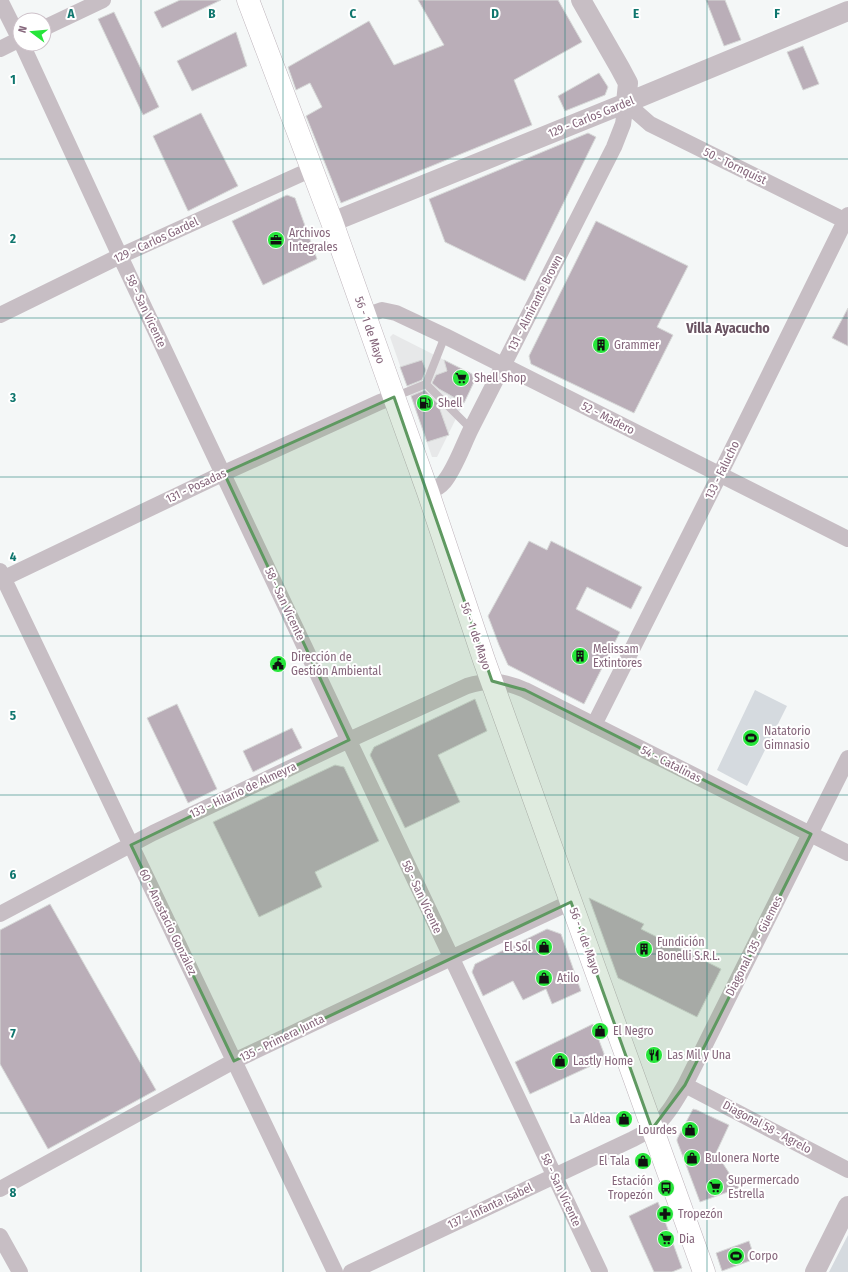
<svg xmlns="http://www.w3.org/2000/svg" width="848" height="1272" font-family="'Fira Sans Condensed',sans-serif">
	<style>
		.built { fill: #e7e8e9 }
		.green { fill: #d5dadf }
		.building { fill: #baaeb8; stroke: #d7d9d8 }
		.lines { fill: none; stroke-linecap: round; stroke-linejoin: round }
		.secondary-casing { stroke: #bdb3ba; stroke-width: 23 }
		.service { stroke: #c7bec4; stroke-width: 8 }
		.minor { stroke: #c7bec4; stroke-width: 16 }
		.tertiary { stroke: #c7bec4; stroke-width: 20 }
		.secondary { stroke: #fff; stroke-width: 22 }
		.marked { fill: #5f9961; fill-opacity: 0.2; stroke: #5f9961; stroke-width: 3; stroke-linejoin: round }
		.grid { fill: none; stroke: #0f766e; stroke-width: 1; stroke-opacity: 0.55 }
		.labels { text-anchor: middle; stroke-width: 4; stroke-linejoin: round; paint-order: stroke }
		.street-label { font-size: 12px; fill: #85667b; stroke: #fff }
		.poi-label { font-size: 12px; fill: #85667b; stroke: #fff; text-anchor: start }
		.quarter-label { font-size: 14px; font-weight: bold; fill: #6a5463; stroke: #fff }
		.grid-label { font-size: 13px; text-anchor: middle; font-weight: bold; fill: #0f766e; stroke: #fff; stroke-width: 4; stroke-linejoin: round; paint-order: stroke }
	</style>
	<rect width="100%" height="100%" fill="#f4f7f7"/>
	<path class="built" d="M393,334L472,374L474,382L437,457H432L390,337Z"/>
	<path class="green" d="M755,690L787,706L747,786L717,770Z
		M848,1235V1272H829Z"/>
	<path class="building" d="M180,0H221L162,28L154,12Z
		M418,0H558L582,42L514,80L532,125L341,203L306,116L322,107L310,83L296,90L288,67L369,21L394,65L444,45Z
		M706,0H725L741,40L724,46Z
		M114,12L159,107L143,115L98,19Z
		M236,32L247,66L192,91L177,61Z
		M803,46L819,84L803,90L787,52Z
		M599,73L608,87L605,95L565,111L558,96Z
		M201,113L238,186L188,211L153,136Z
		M588,133L596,137L525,281L445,242L429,199Z
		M287,195L295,198L317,259L263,285L232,221Z
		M596,221L688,266L657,327L673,335L634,413L531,364L529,356Z
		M848,308V346L832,338Z
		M422,360L426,370L422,380L407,386L400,367Z
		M444,360L472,374L474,382L464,403L439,389L432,383L436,375L447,371Z
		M425,390L438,404L449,435L427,442L411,396Z
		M529,541L547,550L551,541L642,587L631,609L587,587L576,609L620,632L584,704L508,665L499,645L488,616Z
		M475,699L487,731L438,755L460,802L405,828L370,755L374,747Z
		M177,704L217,789L188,803L147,718Z
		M292,728L302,748L253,772L243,751Z
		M335,765L344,767L379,841L315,872L322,887L259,917L213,822Z
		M589,898L644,924L641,929L721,969L697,1017L618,978Z
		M50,904L156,1090L48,1149L0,1064V930Z
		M547,929L561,934L581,991L552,1004L546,989L523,1000L513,981L483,996L472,972L475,964Z
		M593,1024L606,1059L530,1094L515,1062Z
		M693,1109L697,1110L729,1125L716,1153L739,1188L700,1202L677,1141V1139Z
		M658,1202L682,1268L672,1272H654L629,1216Z
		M749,1241L755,1259L722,1271L716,1253Z"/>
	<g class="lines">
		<g class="secondary-casing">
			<path id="secondary" d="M248,0L332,222L394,397L428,492L484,660L704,1272"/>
		</g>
		<path class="service" d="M426,384L445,336
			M394,397L426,384L471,429"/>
		<path class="minor" d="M0,0L20,40
			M44,28L103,0
			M22,44L120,256L600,1272
			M0,49L20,39
			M626,103L650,124L848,222
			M0,315L120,256L301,174L313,170
			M365,316L382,310L396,313L445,336L848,539
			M428,492C434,490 440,487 444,482C455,469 463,445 471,429L614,147L623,124L626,103
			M0,571L335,1272
			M0,580L224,473L380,402L394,397
			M594,725L720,474L848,215
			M0,914L153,833L349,740L467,686C490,679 504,681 525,690L848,853
			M685,1085L848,1170
			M0,1189L234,1061L451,958L571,902
			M0,1236L20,1272
			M351,1272L633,1139C640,1135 647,1132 653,1128C667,1117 676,1100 685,1085L848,758"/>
		<path class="tertiary" d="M581,0L620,68L628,83L626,103
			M332,222L626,103L848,11
			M815,1272L848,1206"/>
		<use href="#secondary" class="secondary"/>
	</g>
	<path class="marked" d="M394,397L492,681L525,690L811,834L685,1085L652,1129L571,902L234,1061L131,845L349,740L224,473Z"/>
	<path class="grid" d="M141,0V1272M283,0V1272M424,0V1272M565,0V1272M707,0V1272M0,159H848M0,318H848M0,477H848M0,636H848M0,795H848M0,954H848M0,1113H848"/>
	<defs>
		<g id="office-disc" transform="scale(0.9)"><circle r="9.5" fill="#26e53a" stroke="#fff"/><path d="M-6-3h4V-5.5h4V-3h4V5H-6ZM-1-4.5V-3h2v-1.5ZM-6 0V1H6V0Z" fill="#111"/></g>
		<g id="building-disc" transform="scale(0.9)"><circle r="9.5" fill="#26e53a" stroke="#fff"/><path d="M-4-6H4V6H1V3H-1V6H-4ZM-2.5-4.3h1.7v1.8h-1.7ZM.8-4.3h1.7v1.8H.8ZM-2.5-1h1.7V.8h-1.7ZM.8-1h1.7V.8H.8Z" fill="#111"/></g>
		<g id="supermarket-disc" transform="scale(0.9)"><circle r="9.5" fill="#26e53a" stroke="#fff"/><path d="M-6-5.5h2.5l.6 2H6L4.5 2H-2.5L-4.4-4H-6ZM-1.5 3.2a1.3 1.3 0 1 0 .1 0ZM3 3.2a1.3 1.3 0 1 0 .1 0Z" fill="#111"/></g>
		<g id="fuel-disc" transform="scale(0.9)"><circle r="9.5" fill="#26e53a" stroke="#fff"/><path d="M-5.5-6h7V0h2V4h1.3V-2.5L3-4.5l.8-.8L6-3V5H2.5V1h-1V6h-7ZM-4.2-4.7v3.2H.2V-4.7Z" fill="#111"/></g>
		<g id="civic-disc" transform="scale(0.9)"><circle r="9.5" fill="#26e53a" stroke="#fff"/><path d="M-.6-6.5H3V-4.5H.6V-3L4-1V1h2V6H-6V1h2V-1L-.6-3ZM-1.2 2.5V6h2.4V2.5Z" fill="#111"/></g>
		<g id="stadium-disc" transform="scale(0.9)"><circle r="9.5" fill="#26e53a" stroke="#fff"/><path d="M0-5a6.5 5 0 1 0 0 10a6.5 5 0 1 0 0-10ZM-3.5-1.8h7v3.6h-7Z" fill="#111"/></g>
		<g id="shop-disc" transform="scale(0.9)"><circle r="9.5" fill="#26e53a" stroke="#fff"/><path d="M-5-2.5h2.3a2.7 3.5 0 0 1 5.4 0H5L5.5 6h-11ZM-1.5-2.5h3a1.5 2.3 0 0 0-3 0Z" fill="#111"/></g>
		<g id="restaurant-disc" transform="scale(0.9)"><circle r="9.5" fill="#26e53a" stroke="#fff"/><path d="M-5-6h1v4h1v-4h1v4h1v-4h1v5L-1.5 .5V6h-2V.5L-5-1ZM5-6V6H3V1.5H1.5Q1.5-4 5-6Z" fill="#111"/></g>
		<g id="bus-disc" transform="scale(0.9)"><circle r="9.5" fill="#26e53a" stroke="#fff"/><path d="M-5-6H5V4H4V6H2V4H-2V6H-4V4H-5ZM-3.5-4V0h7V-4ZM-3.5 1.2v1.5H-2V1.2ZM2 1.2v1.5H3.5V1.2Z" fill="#111"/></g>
		<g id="pharmacy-disc" transform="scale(0.9)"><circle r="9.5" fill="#26e53a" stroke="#fff"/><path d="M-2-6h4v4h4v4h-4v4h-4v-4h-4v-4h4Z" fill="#111"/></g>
	</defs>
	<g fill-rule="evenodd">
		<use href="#office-disc" x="276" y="240"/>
		<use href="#building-disc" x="601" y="345"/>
		<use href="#supermarket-disc" x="461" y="378"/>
		<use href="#fuel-disc" x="425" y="403"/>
		<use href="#building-disc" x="580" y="656"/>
		<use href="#civic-disc" x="278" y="664"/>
		<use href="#stadium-disc" x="751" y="738"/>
		<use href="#shop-disc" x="544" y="947"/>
		<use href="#building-disc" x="644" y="949"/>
		<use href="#shop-disc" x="544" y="978"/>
		<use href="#shop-disc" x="600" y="1031"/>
		<use href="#restaurant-disc" x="654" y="1055"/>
		<use href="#shop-disc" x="560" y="1061"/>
		<use href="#shop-disc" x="624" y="1119"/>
		<use href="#shop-disc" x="690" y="1130"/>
		<use href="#shop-disc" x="692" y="1158"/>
		<use href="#shop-disc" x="643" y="1161"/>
		<use href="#supermarket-disc" x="715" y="1187"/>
		<use href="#bus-disc" x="666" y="1188"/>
		<use href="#pharmacy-disc" x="665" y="1214"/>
		<use href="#supermarket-disc" x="666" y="1239"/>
		<use href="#stadium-disc" x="736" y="1256"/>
	</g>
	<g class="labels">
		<g class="street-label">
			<text transform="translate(591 117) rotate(-22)" y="4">129 - Carlos Gardel</text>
			<text transform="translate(735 166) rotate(26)" y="4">50 - Tornquist</text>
			<text transform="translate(156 240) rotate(-25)" y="4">129 - Carlos Gardel</text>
			<text transform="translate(535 303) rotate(-63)" y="4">131 - Almirante Brown</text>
			<text transform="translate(146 311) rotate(65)" y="4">58 - San Vicente</text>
			<text transform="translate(370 330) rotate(71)" y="4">56 - 1 de Mayo</text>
			<text transform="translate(608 418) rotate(27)" y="4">52 - Madero</text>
			<text transform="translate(722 470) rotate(-64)" y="4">133 - Falucho</text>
			<text transform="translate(196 486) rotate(-25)" y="4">131 - Posadas</text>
			<text transform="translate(285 604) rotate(65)" y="4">58 - San Vicente</text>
			<text transform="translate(476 636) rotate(71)" y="4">56 - 1 de Mayo</text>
			<text transform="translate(671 764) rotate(27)" y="4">54 - Catalinas</text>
			<text transform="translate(243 790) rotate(-25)" y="4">133 - Hilario de Almeyra</text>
			<text transform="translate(422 897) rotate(65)" y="4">58 - San Vicente</text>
			<text transform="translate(168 922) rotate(64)" y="4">60 - Anastacio González</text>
			<text transform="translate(585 941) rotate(70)" y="4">56 - 1 de Mayo</text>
			<text transform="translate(754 946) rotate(-63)" y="4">Diagonal 135 - Güemes</text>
			<text transform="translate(282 1038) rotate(-26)" y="4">135 - Primera Junta</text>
			<text transform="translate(767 1127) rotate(28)" y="4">Diagonal 58 - Agrelo</text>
			<text transform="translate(561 1190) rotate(65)" y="4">58 - San Vicente</text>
			<text transform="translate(490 1206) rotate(-25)" y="4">137 - Infanta Isabel</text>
		</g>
		<g class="poi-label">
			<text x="289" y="237">Archivos<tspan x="289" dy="14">Integrales</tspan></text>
			<text x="614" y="349">Grammer</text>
			<text x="474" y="382">Shell Shop</text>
			<text x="438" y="407">Shell</text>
			<text x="593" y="653">Melissam<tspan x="593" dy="14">Extintores</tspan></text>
			<text x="291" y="661">Dirección de<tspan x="291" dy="14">Gestión Ambiental</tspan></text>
			<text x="764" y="735">Natatorio<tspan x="764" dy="14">Gimnasio</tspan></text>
			<text x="657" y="946">Fundición<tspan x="657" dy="14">Bonelli S.R.L.</tspan></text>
			<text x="531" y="951" text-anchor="end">El Sol</text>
			<text x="557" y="982">Atilo</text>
			<text x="613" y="1035">El Negro</text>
			<text x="667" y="1059">Las Mil y Una</text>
			<text x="573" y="1065">Lastly Home</text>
			<text x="611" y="1123" text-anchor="end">La Aldea</text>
			<text x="677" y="1134" text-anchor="end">Lourdes</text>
			<text x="705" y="1162">Bulonera Norte</text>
			<text x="630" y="1165" text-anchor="end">El Tala</text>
			<text x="728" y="1184">Supermercado<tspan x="728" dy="14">Estrella</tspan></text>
			<text x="653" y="1185" text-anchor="end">Estación<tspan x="653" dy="14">Tropezón</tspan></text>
			<text x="678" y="1218">Tropezón</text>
			<text x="679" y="1243">Dia</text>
			<text x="749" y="1260">Corpo</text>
		</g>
		<g class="quarter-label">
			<text x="728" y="333">Villa Ayacucho</text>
		</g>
	</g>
	<g class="grid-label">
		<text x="71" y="18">A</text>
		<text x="212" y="18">B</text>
		<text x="353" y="18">C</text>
		<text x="495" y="18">D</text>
		<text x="636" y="18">E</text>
		<text x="777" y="18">F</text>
		<text x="13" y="84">1</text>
		<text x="13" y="243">2</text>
		<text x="13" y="402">3</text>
		<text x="13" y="561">4</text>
		<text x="13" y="720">5</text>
		<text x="13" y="879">6</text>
		<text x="13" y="1038">7</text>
		<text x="13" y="1197">8</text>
	</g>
	<g transform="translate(32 32) rotate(286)"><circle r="19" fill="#ffffff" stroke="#cec2ca"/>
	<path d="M0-3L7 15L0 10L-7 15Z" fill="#26e53a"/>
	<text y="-6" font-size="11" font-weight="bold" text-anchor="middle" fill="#85667b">N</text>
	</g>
</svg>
